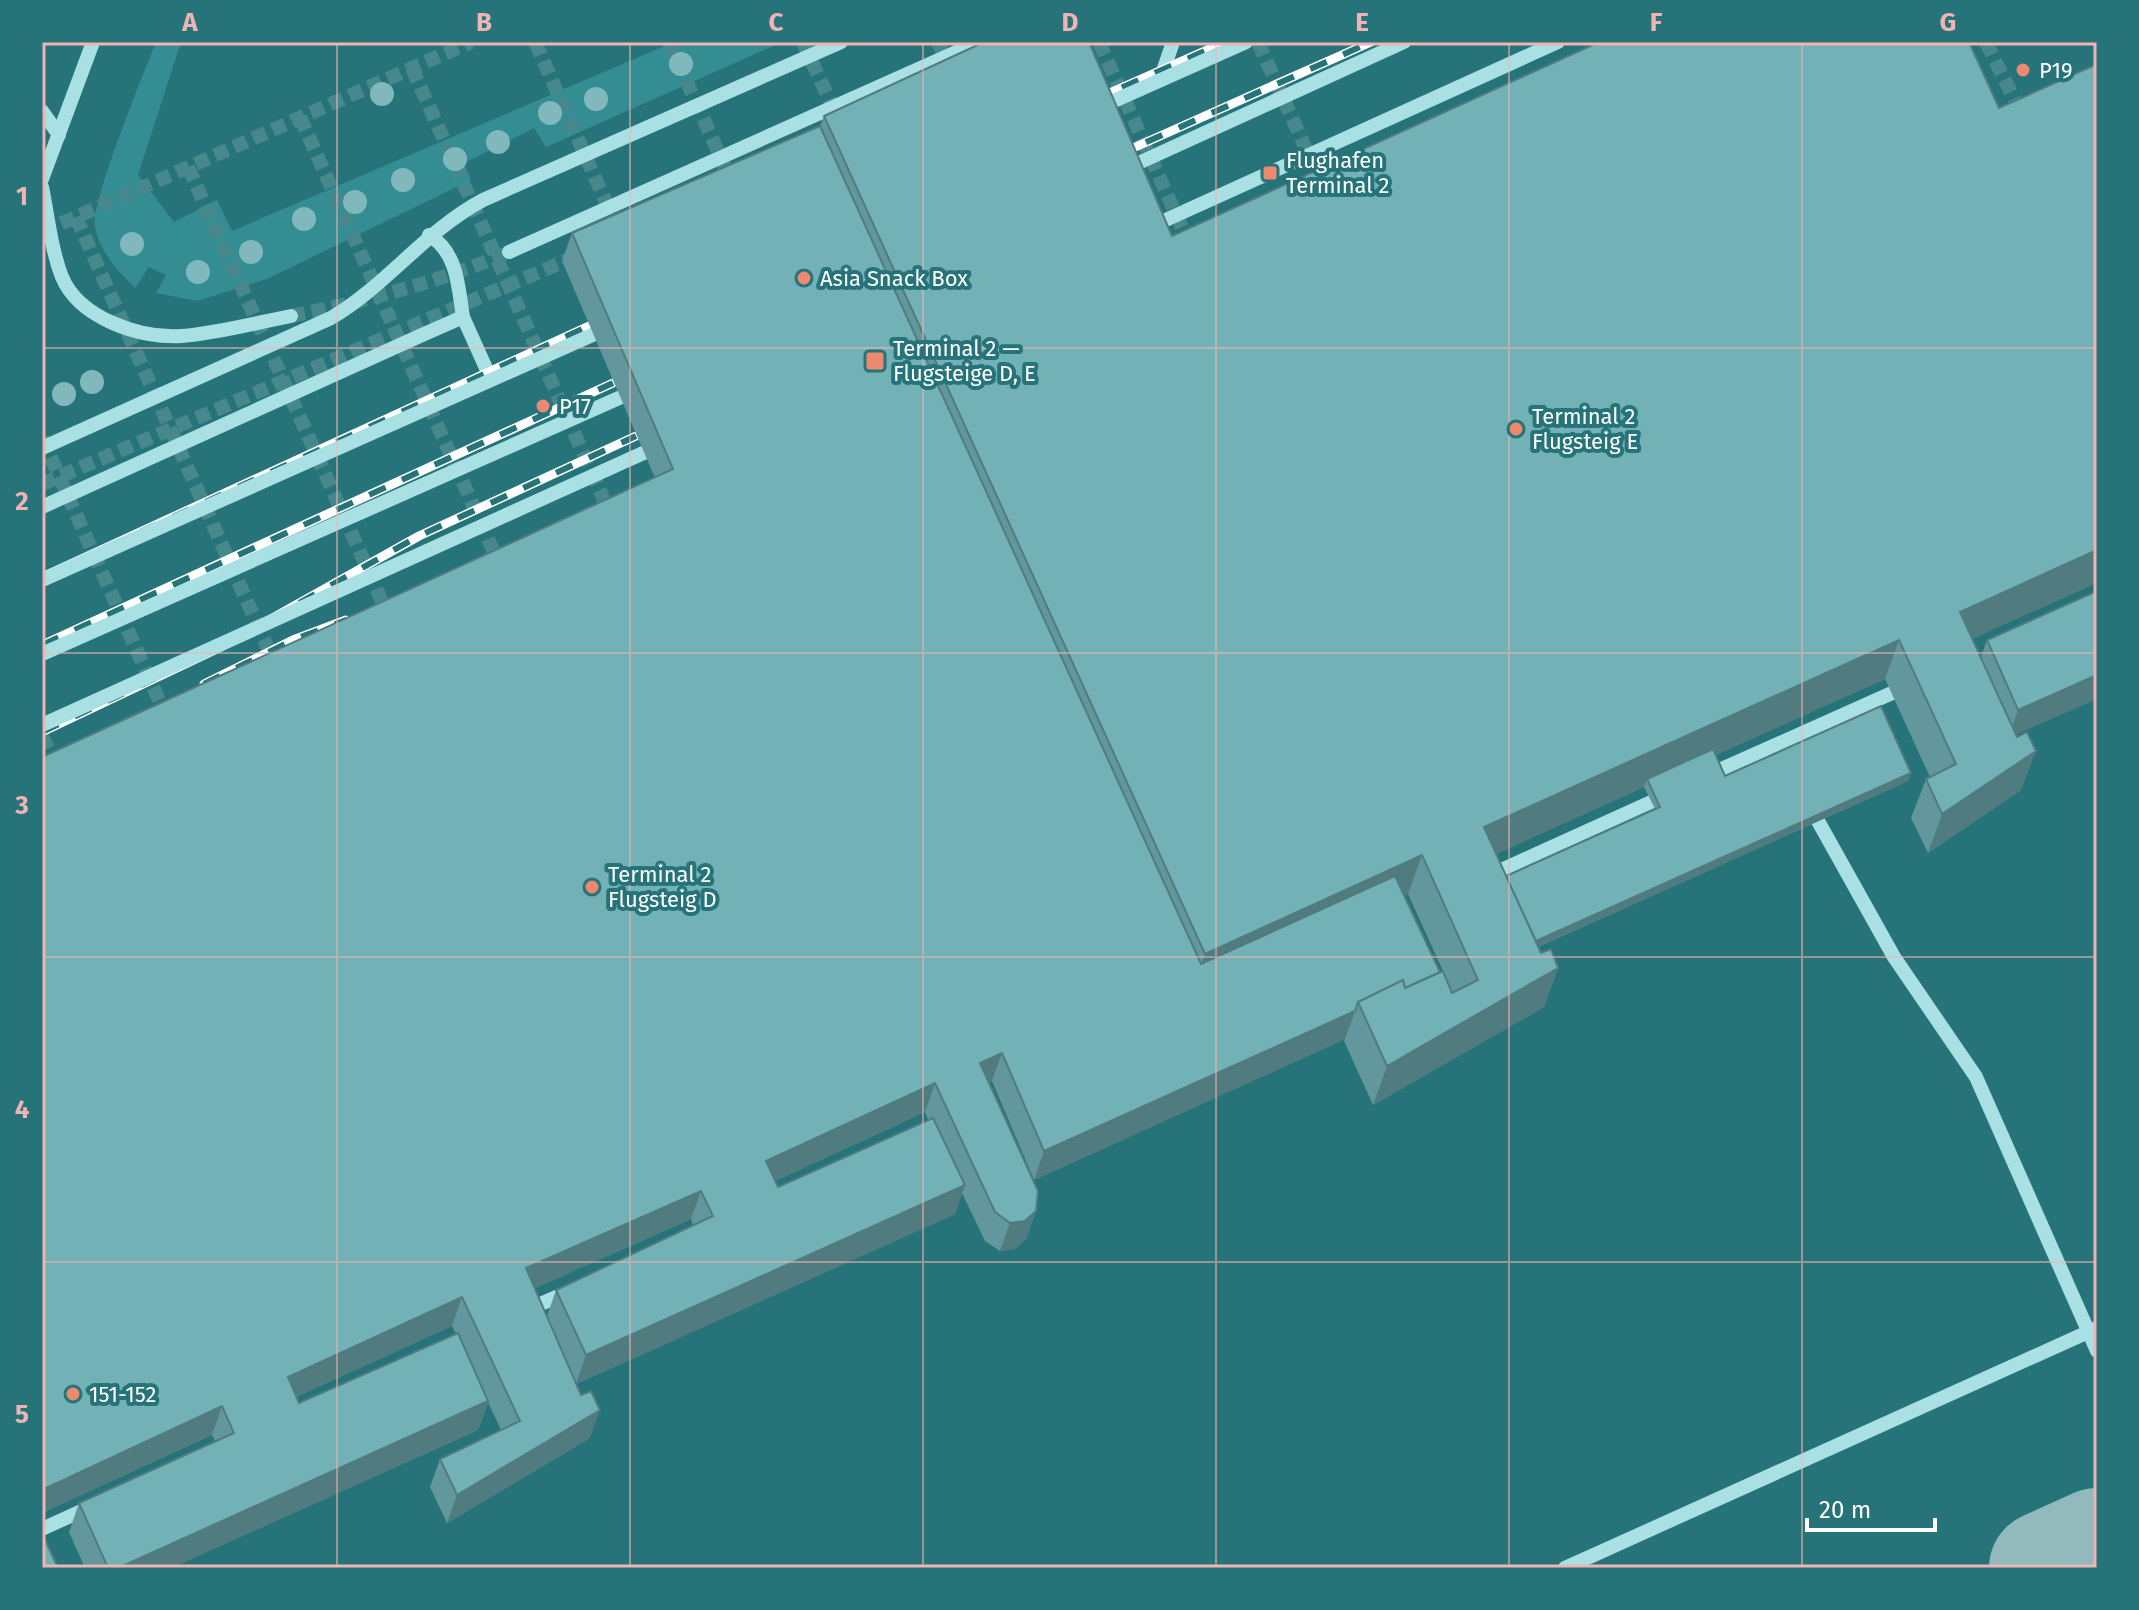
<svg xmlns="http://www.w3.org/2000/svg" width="2139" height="1610" font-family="'Fira Sans',sans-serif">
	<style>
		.green { fill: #348d92 }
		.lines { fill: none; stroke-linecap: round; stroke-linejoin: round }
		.taxiway { stroke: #92b9bc; stroke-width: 114 }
		.minor-tunnel { stroke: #47888d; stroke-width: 14; stroke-dasharray: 14 7; stroke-linecap: butt }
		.minor { stroke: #a9e0e3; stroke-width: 14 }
		.rail-casing { stroke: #fff; stroke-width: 9 }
		.rail { stroke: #267379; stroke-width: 6; stroke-dasharray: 18; stroke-linecap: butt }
		.minor-bridge { stroke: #a9e0e3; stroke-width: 14 }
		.tree { fill: #81b8bc }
		.wall { fill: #62989d; fill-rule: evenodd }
		.shaded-wall { fill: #507c7f }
		.building { fill: #72b1b6; stroke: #507c7f; stroke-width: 2 }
		.grid { fill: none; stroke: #f1b4b4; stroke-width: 2; stroke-opacity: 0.55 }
		.poi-dot { fill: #ec896e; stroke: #267379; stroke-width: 3 }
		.labels { text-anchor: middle; stroke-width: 8; stroke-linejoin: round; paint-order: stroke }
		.poi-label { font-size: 22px; fill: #fff; stroke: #267379; text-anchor: start }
		.neatline { fill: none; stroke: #f1b4b4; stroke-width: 3 }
		.grid-label { font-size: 26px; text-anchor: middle; font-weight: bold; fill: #f1b4b4 }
	</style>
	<rect width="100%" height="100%" fill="#267379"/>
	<path class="green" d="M156,42H181L138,175L174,222L217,200L232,231L674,42H782L546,147L534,128L464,163L471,180L267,279L197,301L156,293L166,275L149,267L135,288C118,272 98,249 95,226C91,201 144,73 156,42Z"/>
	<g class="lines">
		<path class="taxiway" d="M2046,1568L2097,1545"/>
		<path class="minor-tunnel" d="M535,42L612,216
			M669,42L733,185
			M803,42L837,117
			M938,42L950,68
			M1099,42L1190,246
			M1258,42L1323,187
			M1986,42L2023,117
			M412,68L612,518
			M300,117L501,568
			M188,167L389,617
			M76,217L278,671
			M42,232L471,42
			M291,316C365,301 435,283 505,254
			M42,438L167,718
			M42,484L579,255
			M42,736L58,771"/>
		<path class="minor" d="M1160,80L1173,42
			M42,111L59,135
			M42,179L93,42
			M42,187C48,216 51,249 62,277C79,318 140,339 182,336C218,333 255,323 291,316
			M509,252L979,42
			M422,335L463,317L490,377
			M1717,771L1892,693
			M1818,821L1894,957L1976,1077L2097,1351
			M1488,876L1651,802
			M527,1310L570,1291
			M42,1529L90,1507
			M1565,1568L2097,1328"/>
		<g class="rail-casing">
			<path id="rail" d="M1089,102L1225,42
				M1113,157L1371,42
				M42,577L589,326
				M42,645L613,383
				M204,684L293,640L346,620
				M42,732L217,649L419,536L636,436"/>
		</g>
		<use href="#rail" class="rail"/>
		<path class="minor-bridge" d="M1098,108L1246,42
			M1123,170L1404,42
			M1148,228L1558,42
			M429,235C458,253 458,286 463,317
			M42,448L331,318C387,285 425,231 483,200L841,42
			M42,507L422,335
			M42,580L608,328
			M42,654L637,390
			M42,725L661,445"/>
	</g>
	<g class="tree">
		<circle cx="681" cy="64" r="12"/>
		<circle cx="382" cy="94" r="12"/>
		<circle cx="596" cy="99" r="12"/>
		<circle cx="550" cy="113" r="12"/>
		<circle cx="498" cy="142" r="12"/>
		<circle cx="455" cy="159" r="12"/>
		<circle cx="403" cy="180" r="12"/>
		<circle cx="355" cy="202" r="12"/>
		<circle cx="304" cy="219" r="12"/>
		<circle cx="132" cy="244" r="12"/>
		<circle cx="251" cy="252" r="12"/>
		<circle cx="198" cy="272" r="12"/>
		<circle cx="92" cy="382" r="12"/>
		<circle cx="64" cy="394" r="12"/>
	</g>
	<path class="wall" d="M824,116L1172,236L1972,639L1981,657L1987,640L2097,591L2016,735L2021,790L1928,853L1911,818L1926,779L1930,777L1885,679L1715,755L1725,776L1911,773L1908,781L1538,947L1541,953L1558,968L1544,1007L1373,1105L1344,1041L1345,1039L1034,1180L992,1081L989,1083L1036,1211L1026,1239L1015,1249L1000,1251L985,1241L962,1193L955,1214L576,1384L590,1438L447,1523L430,1487L440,1459L501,1430L488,1402L478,1430L171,1568H85L69,1532L79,1503L215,1441L212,1435L42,1513V757L655,478L562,261L572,233L820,126ZM1644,787L1655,809L1506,876L1496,854ZM1408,894L1443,971L1440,973L1404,896ZM925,1112L928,1120L778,1187L775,1181ZM691,1219L693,1225L556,1290L547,1316L535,1288ZM452,1326L456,1334L299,1403L296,1397Z"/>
	<path class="shaded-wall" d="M2097,550V583L1946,651L1960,612Z
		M1899,640L1885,679L1650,785L1647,779L1644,787L1470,866L1484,827Z
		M2097,675V699L2008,738L2018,710Z
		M2036,751L2021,790L1928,853L1942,814Z
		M1911,773L1908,781L1531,950L1534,942Z
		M1422,855L1408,894L1191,993L1205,954Z
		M1558,968L1544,1007L1373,1105L1387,1066Z
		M1355,1011L1345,1039L1034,1180L1044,1151Z
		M1002,1053L992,1081L970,1091L980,1063Z
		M935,1083L925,1112L756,1190L766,1161Z
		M965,1185L955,1214L576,1384L586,1355Z
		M701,1191L691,1219L515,1297L526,1268Z
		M1036,1211L1026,1239L1015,1249L1000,1251L1010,1223Z
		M462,1297L452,1326L278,1405L288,1377Z
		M488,1401L478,1430L171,1568H118Z
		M222,1406L212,1435L42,1513V1490Z
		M600,1410L590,1438L447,1523L457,1495Z"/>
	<path class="building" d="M984,42H1089L1172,236L1599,42H1969L1999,108L2097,64V550L1960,612L2017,737L2027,732L2036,751L1942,814L1926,779L1956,764L1899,640L1484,827L1541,953L1551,949L1558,968L1387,1066L1358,1002L1403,980L1405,988L1443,971L1452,993L1478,980L1422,855L1205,954L824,116Z
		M820,126L1201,964L1395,876L1440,972L1405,988L1403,980L1358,1002L1355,1011L1044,1151L1002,1053L980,1063L1038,1191L1036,1211L1025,1221L1010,1223L995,1212L935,1083L766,1161L778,1187L933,1118L965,1185L586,1355L556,1290L713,1216L701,1191L526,1268L581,1395L591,1391L600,1410L457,1495L440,1459L520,1421L462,1297L288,1377L299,1403L458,1333L488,1401L118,1568H108L79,1503L234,1433L222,1406L42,1490V757L673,469L572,233Z
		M2097,591V675L2018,710L1987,640Z
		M1881,706L1911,773L1536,941L1506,876L1660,807L1647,779L1713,749L1725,776Z
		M42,1533L58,1568H42Z"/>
	<path class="grid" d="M337,42V1568M630,42V1568M923,42V1568M1216,42V1568M1509,42V1568M1802,42V1568M42,348H2097M42,653H2097M42,957H2097M42,1262H2097"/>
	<g class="poi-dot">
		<circle cx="2023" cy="70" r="8"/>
		<rect x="1262" y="165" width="16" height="16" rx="4"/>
		<circle cx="804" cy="278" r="8"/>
		<rect x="865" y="351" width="20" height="20" rx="4"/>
		<circle cx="543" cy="406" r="8"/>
		<circle cx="1516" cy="429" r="8"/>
		<circle cx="592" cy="887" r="8"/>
		<circle cx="73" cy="1394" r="8"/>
	</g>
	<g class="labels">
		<g class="poi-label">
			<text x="2039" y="78">P19</text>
			<text x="1286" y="168">Flughafen<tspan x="1286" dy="25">Terminal 2</tspan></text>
			<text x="820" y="286">Asia Snack Box</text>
			<text x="893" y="356">Terminal 2 —<tspan x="893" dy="25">Flugsteige D, E</tspan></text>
			<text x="559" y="414">P17</text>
			<text x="1532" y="424">Terminal 2<tspan x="1532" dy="25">Flugsteig E</tspan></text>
			<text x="608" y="882">Terminal 2<tspan x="608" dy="25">Flugsteig D</tspan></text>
			<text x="89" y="1402">151-152</text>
		</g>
	</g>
	<rect width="2139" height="1610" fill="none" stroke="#267379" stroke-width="88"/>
	<path d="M1807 1518v12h128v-12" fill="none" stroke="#ffffff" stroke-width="4"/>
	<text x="1819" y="1518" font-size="24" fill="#ffffff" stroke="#267379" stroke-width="6" paint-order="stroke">20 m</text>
	<rect x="44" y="44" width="2051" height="1522" class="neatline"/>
	<g class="grid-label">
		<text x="190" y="31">A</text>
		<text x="484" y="31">B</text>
		<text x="776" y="31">C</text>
		<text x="1070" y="31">D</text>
		<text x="1362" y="31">E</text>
		<text x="1656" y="31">F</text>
		<text x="1948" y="31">G</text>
		<text x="22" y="205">1</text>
		<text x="22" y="510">2</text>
		<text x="22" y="814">3</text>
		<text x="22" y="1118">4</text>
		<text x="22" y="1423">5</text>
	</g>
</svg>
